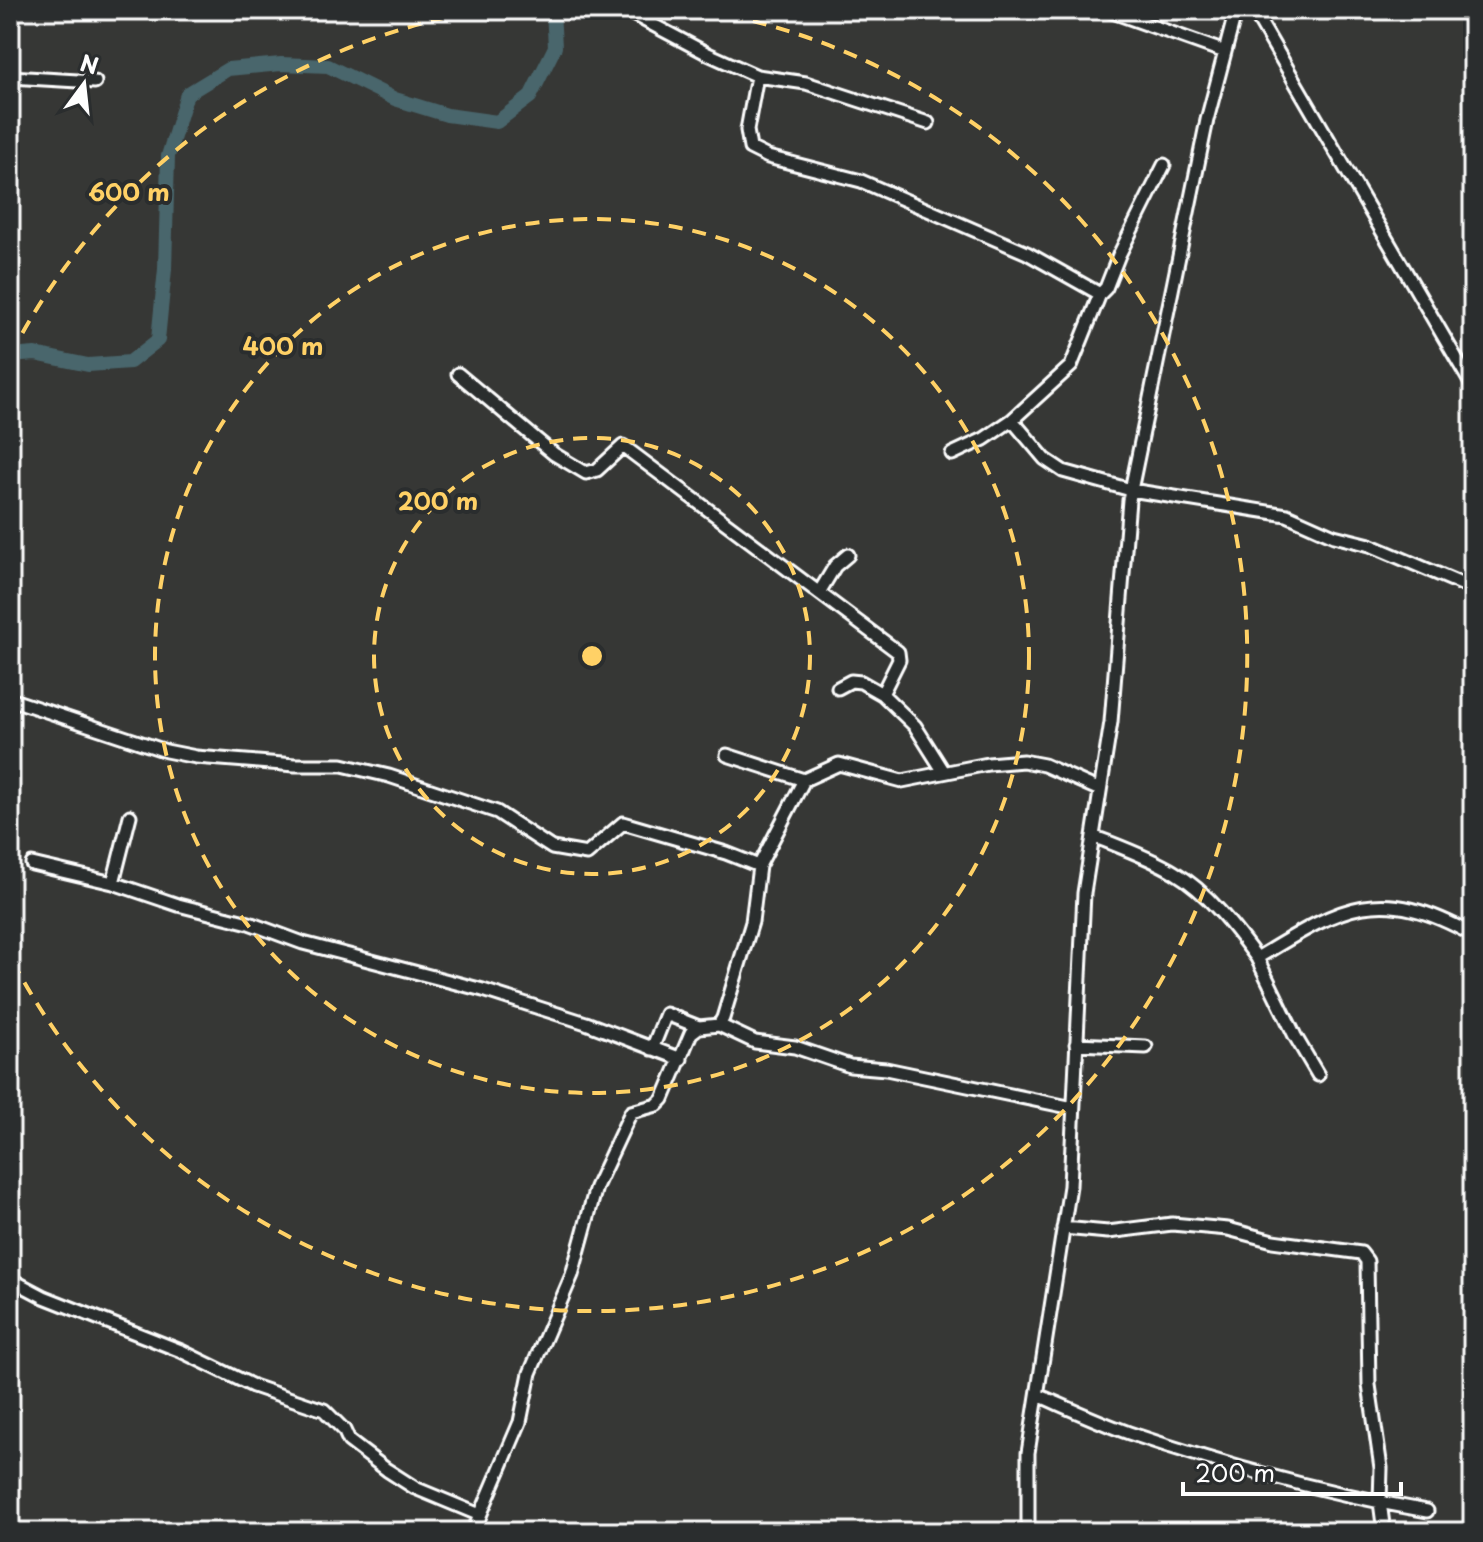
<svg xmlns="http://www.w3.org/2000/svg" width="1483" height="1542" font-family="'Playpen Sans',sans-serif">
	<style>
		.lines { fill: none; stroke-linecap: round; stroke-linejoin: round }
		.river { stroke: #49666c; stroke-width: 14 }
		.minor-casing { stroke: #fff; stroke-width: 17 }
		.minor { stroke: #2a2d2e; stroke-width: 11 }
		.ring { fill: none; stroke: #ffd166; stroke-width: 4; stroke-dasharray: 14 10 }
		.centre { fill: #ffd166; stroke: #2a2d2e; stroke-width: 4 }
		.ring-label { font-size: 24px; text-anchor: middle; font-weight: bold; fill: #ffd166; stroke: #2a2d2e; stroke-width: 8; stroke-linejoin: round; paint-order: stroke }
	</style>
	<rect width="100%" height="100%" fill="#363735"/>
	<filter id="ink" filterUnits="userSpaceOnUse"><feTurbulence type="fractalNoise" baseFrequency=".0125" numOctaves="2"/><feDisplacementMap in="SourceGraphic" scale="16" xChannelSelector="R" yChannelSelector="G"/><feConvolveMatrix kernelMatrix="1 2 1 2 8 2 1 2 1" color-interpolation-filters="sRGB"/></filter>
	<g filter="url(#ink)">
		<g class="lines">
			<path class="river" d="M10,356L35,354L88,365L130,362L158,340L165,269L168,156L187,94L228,69L281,64L328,66L395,99L447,115L497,122L530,97L555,47L553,10"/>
			<g class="minor-casing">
				<path id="minor" d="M625,10L708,54L757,76L806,83L928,123
					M1107,10L1225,52
					M1253,10L1473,387
					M757,76L747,130L750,148L768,157L861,181L1027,253L1100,294
					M10,77L95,82
					M458,374L554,454L586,473L597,470L623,446L898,652L899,660L882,694
					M1012,420L1045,459L1063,471L1131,490L1287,515L1334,536L1370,545L1473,589
					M952,454L984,439L1012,420L1071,366L1100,294L1106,288L1119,255L1164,165
					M820,591L835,566L848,555
					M838,688L851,681L861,682L882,694L915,726L944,772
					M10,699L166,751L196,757L295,765H342L389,776L497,812L552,848L587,854L623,823L726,853L759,866L752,922L723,1018L719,1025L699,1027L691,1033L663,1099L657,1105L631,1112L596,1187L572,1275L530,1373L520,1422L473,1532
					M727,755L804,780
					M1093,836C1120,847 1149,857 1174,872C1208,892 1234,927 1257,958C1341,907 1379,882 1473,935
					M32,864L113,883L178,905L249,923L303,943L483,990L586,1023L681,1059
					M759,866L804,780L839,764L902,781L988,764L1023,761L1044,765L1100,790
					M113,883L130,816
					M1257,958L1295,1036L1318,1075
					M719,1025L755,1042L795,1047L850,1066L886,1069L1073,1108
					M1076,1044L1146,1047
					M652,1049L666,1014L699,1027
					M1063,1228L1108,1232L1172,1224L1228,1229L1273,1241L1361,1253L1367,1261L1369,1385L1381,1468L1380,1502L1384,1532
					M10,1279L44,1297L181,1351L253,1386L324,1410L344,1430L349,1441L387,1470L415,1488L480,1515
					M1038,1395C1068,1408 1098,1422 1129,1433C1226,1466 1326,1493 1427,1511
					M1028,1532V1453L1070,1186L1084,893L1111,722L1129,500L1207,120L1236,10"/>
			</g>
			<use href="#minor" class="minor"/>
		</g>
	</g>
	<g class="ring">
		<circle cx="592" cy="656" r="218"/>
		<circle cx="592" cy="656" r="437"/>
		<path d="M11 354A655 655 0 0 1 478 11M706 11A655 655 0 1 1 11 958"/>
	</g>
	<circle cx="592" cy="656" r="12" class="centre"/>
	<g class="ring-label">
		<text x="129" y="201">600 m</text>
		<text x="283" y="355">400 m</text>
		<text x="438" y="510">200 m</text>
	</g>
	<rect width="1483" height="1542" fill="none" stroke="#2a2d2e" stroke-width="40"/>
	<rect x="20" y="20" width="1443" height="1502" fill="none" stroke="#fff" stroke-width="3" filter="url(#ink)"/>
	<g transform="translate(84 84) rotate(15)" stroke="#2a2d2e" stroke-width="6" paint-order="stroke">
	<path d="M0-6L14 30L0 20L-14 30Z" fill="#ffffff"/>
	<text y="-12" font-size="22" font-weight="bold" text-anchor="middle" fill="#ffffff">N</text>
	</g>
	<path d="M1183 1482v12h218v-12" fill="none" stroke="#ffffff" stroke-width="4"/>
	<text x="1195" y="1482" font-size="24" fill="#ffffff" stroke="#2a2d2e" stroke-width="6" paint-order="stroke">200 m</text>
</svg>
